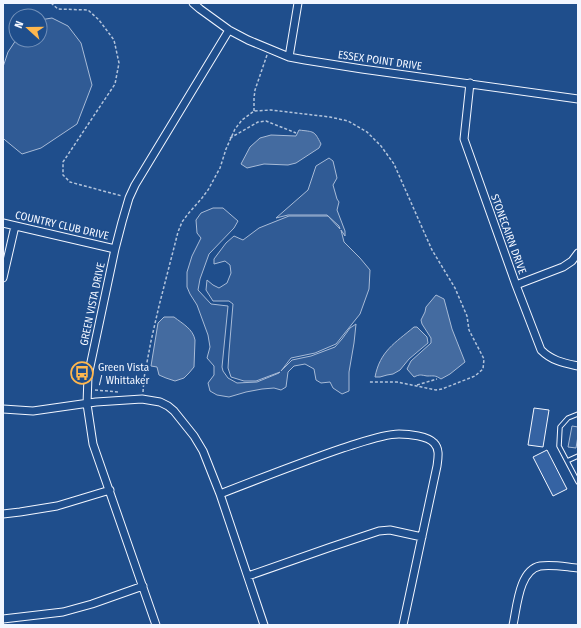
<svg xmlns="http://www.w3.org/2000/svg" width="581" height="628" font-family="'Fira Sans Condensed',sans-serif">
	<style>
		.built { fill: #305b95; stroke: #a8bbd7 }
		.water { fill: #446ba0; stroke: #a8bbd7 }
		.building { fill: #3563a3; stroke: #f2f6ff }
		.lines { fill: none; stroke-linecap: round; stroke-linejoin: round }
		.lane-casing { stroke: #f2f6ff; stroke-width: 5.5 }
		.street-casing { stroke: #f2f6ff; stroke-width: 9 }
		.path { stroke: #b3c4dc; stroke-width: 1.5; stroke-dasharray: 3 2; stroke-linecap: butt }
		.lane { stroke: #1f4e8c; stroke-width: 3.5 }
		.street { stroke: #1f4e8c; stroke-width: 7 }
		.labels { text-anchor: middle; stroke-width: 3; stroke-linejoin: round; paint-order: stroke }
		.street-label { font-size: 11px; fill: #f2f6ff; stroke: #1f4e8c }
		.poi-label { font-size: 11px; fill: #f2f6ff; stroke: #1f4e8c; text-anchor: start }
	</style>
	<rect width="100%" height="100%" fill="#1f4e8c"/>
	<path class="built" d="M52,18L68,26L81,43L92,85L77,124L41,148L22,154L5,140L3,138V67L8,52L16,40H40V20Z
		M329,158L333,161L337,178L333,185L337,199L339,202L337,210L345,231V236L341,230L344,242L360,258L370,270L369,289L360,314L336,344L315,353L291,358L281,371L292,360L311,356L335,347L342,339L350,328L356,324L354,343L349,372V391L342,394L333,388L330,382L321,383L316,380L314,369L305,364L294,366L288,372L286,387L281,390L274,388L262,389L246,392L229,397L217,395L210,391L208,383L214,375V366L207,358L210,347L208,335L197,305L190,294L187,287V272L192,256L201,238L197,233L196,220L201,213L213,208H223L238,221L234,228L209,254L200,279L198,290L211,304L228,306L222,367L223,371L228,378L237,383L257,382L279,373L280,372L256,381H244L231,377L228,368L229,352L233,304L229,301H213L206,290L207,280L213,285L219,288L227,283L231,273L230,265L225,261L214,264V259L226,243L234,236L243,240L259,228L289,216H328L340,229L339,226L327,215H288L276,218L308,190L316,166Z
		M572,426L578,427V436L576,448L568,447Z"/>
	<path class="water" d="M299,130C314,132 314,130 321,144L319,148L296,163L288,165L264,164L247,168L241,164L250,147L260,138L271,135L296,136Z
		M436,295L444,299L452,329L465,362L450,374L441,379C435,375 434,376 427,376C421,375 420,374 414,377L407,369L411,361L431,343V338L422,324L421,320L425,312L426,307Z
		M164,317H174C183,324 193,329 195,340L194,367L189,373L184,378L175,381L166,378L159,375L157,367L151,366L158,323Z
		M414,327H417L427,337L428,343L409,359L400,370L393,374L387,375L380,377H375C380,351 395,343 414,327Z"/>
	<path class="building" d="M534,408L549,410L543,447L528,445Z
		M547,450L567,489L553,496L533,457Z"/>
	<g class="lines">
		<g class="lane-casing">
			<path id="lane" d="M578,414L568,418L560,427L559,446L578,482
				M567,461L578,456"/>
		</g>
		<g class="street-casing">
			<path id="street" d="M193,3L200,9L229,30L248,40L289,57L305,60L362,69L578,99
				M289,57L298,3
				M470,83L464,139L516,285L541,350C552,361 564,363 578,366
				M3,223L115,249
				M3,278L15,226
				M516,285L563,267L572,261L578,253
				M3,409L33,411L96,402L142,399L160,402L168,406L174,411L194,436L203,451L220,494L264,625
				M220,494C261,478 302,462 343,448C360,443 382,434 399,434C409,434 428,436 434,443C440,449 438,458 437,466L403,625
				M3,514L20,512L57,506L110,490
				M248,576L331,547L379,531L390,530L422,537
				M3,619L63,612L92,604L143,586
				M156,625L93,444L87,404L88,376L115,249L122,222L129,198L135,185L229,30
				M513,625C517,607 519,570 540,566C552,564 566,567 578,568"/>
		</g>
		<path class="path" d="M51,3L58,9L88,10L99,20L114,40L119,63L115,84L63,162V175L70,182L122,196
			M254,111V98L255,90L267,55
			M230,138L258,122L266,121L296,133
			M417,385L437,379
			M95,390L119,392
			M143,392L144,378L151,341L159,306L178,232L182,222L188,214L202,198L208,190L220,168L226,149L235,129L242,120L254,111L271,110L330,117L348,121L367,132L381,146L394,164L432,250L455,288L467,316L469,330L484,359L483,369L475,376L442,389L436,390L397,382H369"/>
		<use href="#lane" class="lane"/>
		<use href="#street" class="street"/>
	</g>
	<defs>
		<g id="bus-ring" transform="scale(1.15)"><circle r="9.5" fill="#1f4e8c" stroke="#ffb74d" stroke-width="1.5"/><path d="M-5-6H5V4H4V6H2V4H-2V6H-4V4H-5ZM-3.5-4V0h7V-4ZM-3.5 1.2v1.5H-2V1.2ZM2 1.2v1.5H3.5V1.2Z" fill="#ffb74d"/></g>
	</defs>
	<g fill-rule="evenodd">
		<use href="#bus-ring" x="82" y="373"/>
	</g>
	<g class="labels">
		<g class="street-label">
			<text transform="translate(380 60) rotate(8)" y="4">ESSEX POINT DRIVE</text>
			<text transform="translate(62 225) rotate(13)" y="4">COUNTRY CLUB DRIVE</text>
			<text transform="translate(509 234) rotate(70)" y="4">STONECAIRN DRIVE</text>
			<text transform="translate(92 304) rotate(-78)" y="4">GREEN VISTA DRIVE</text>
		</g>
		<g class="poi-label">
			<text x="98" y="371">Green Vista<tspan x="98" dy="13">/ Whittaker</tspan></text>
		</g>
	</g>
	<rect width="581" height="628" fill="none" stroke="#f2f6ff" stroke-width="8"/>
	<g transform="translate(28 28) rotate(291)"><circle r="19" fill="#1f4e8c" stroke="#7391ba"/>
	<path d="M0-3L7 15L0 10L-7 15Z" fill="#ffb74d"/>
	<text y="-6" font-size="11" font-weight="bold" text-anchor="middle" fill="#f2f6ff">N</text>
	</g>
</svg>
